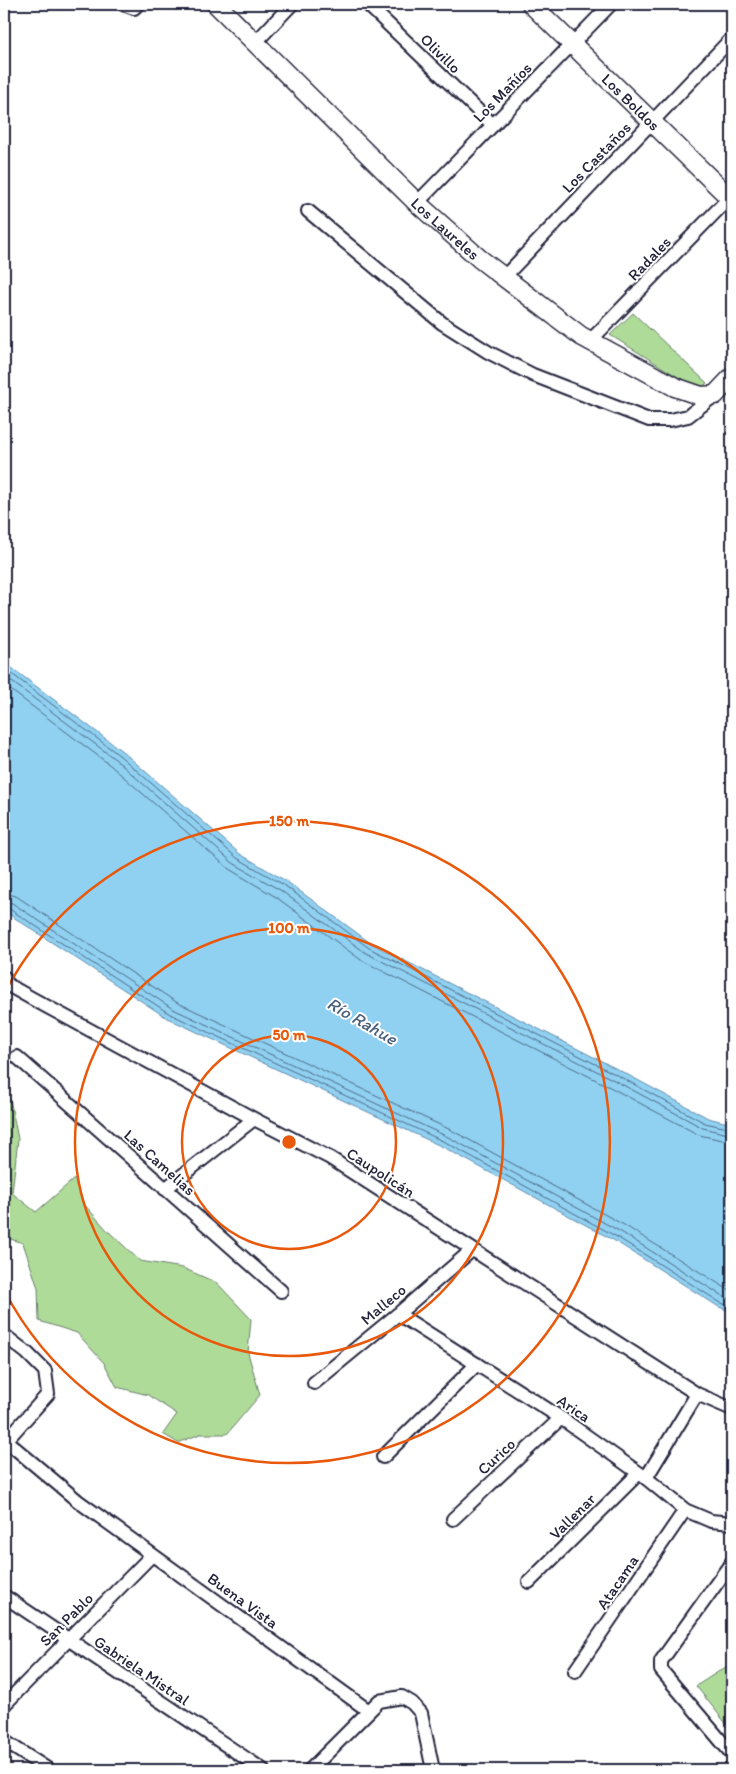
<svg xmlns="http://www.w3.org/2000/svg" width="736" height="1774" font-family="Itim,sans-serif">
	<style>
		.green { fill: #afdb99; stroke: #687e6a }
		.water { fill: #90d1f2; stroke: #648ba9 }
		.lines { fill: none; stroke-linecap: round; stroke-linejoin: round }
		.shore { stroke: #4e6884; stroke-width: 1 }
		.street-casing { stroke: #22223b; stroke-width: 16 }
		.secondary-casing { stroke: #22223b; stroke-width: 21 }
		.street { stroke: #fff; stroke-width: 12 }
		.secondary { stroke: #fff; stroke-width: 18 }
		.ring { fill: none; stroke: #e8590c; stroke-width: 2.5 }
		.labels { text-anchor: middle; stroke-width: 4; stroke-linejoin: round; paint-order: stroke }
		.street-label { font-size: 16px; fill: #22223b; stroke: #fff }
		.water-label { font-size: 18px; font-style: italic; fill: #485f7b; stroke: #fff }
		.centre { fill: #e8590c; stroke: #fff; stroke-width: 2.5 }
		.ring-label { font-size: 15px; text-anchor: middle; font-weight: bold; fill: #e8590c; stroke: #fff; stroke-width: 4; stroke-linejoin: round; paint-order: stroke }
	</style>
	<rect width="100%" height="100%" fill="#fff"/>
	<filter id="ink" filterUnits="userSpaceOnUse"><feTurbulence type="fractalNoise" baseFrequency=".02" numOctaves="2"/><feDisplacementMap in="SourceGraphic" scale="10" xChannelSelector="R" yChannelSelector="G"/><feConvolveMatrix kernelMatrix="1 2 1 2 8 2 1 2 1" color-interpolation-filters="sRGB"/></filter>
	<g filter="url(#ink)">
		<path class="green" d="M633,313L707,383L699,390L610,335Z
			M4,1098L10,1099L18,1139L12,1193L36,1212L74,1179L83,1203L107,1230L140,1261L183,1268L217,1283L251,1319L248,1353L260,1395L227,1434H200L178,1443L163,1434L177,1414L148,1395L117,1387L104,1363L77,1333L39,1321L38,1288L23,1243L4,1237Z
			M732,1663V1731L696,1686Z"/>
		<path class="water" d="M4,662L122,751L240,854L286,881L372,944L617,1069L708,1118L732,1124V1312L719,1307L615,1241L445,1148L167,1018L4,911Z"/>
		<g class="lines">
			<path class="shore" d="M4,668L119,755L237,858L284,885L369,948L615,1074L705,1123L732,1129
				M4,676L115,759L233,863L280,890L366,953L612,1079L703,1128L732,1135
				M4,685L110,765L229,869L276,897L361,960L608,1086L699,1135L732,1142
				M4,893L16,896L176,1002L453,1131L624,1225L732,1292
				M4,901L12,903L173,1009L450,1138L621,1232L724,1297L732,1300
				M4,907L8,908L170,1014L447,1143L617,1237L721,1303L732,1307"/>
			<g class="street-casing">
				<path id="street" d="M123,4L134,8L138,4
					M367,4L493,125
					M255,43L292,4
					M417,203L611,4
					M308,211L442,323L488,352L533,375L649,420H670L688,416L715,395
					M504,277L732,38
					M591,340L730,197
					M4,977L8,985L31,998L254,1119L330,1158L697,1394L732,1409
					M17,1057L281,1291
					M165,1189L254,1119
					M398,1314L561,1418L646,1478L685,1510L711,1521L732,1523
					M4,1335L27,1353L45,1371L48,1394L4,1443
					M314,1383L398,1314L472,1250
					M4,1439L78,1501L369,1711L379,1701L402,1697L412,1703L421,1713L433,1770
					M383,1457L477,1364
					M646,1478L697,1394
					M453,1519L561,1418
					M732,1562L661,1661V1670L732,1754
					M529,1582L639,1473
					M4,1596L263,1770
					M575,1671L685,1510
					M4,1705L152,1555
					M4,1741L49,1770
					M310,1770L369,1711"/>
			</g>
			<g class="secondary-casing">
				<g id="secondary">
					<path id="s1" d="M216,4L417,203L480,259L581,336L675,387L701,396L715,395L732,377"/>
					<path id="s2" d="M531,4L732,200"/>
				</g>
			</g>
			<use href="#street" class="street"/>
			<use href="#secondary" class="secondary"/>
		</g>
	</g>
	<g class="ring">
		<circle cx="289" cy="1142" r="107"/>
		<circle cx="289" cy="1142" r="214"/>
		<path d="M4 994A321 321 0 1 1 4 1290"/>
	</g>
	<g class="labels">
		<g class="street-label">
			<text transform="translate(441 53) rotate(44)" y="6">Olivillo</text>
			<text transform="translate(502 92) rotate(-46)" y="6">Los Mañíos</text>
			<text dy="6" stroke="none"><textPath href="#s2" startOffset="140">Los Boldos</textPath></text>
			<text transform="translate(596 157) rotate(-46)" y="6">Los Castaños</text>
			<text dy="6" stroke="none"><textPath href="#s1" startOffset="321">Los Laureles</textPath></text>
			<text transform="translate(649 258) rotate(-46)" y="6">Radales</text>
			<text transform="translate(160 1162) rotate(42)" y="6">Las Camelias</text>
			<text transform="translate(381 1172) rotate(33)" y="6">Caupolicán</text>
			<text transform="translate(383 1304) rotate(-40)" y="6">Malleco</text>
			<text transform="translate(574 1408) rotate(34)" y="6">Arica</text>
			<text transform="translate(496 1456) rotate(-43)" y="6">Curico</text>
			<text transform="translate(572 1516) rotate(-45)" y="6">Vallenar</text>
			<text transform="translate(617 1582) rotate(-56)" y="6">Atacama</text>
			<text transform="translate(243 1600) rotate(36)" y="6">Buena Vista</text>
			<text transform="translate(66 1619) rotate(-45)" y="6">San Pablo</text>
			<text transform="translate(142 1670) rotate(34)" y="6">Gabriela Mistral</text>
		</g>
		<g class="water-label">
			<text transform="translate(362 1021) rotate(30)" y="6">Río Rahue</text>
		</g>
	</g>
	<circle cx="289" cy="1142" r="8" class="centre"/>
	<g class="ring-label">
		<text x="289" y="826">150 m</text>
		<text x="289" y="933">100 m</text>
		<text x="289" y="1040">50 m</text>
	</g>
	<rect width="736" height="1774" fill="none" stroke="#fff" stroke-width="20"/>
	<rect x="10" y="10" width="716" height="1754" fill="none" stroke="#22223b" stroke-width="2" filter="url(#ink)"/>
</svg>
